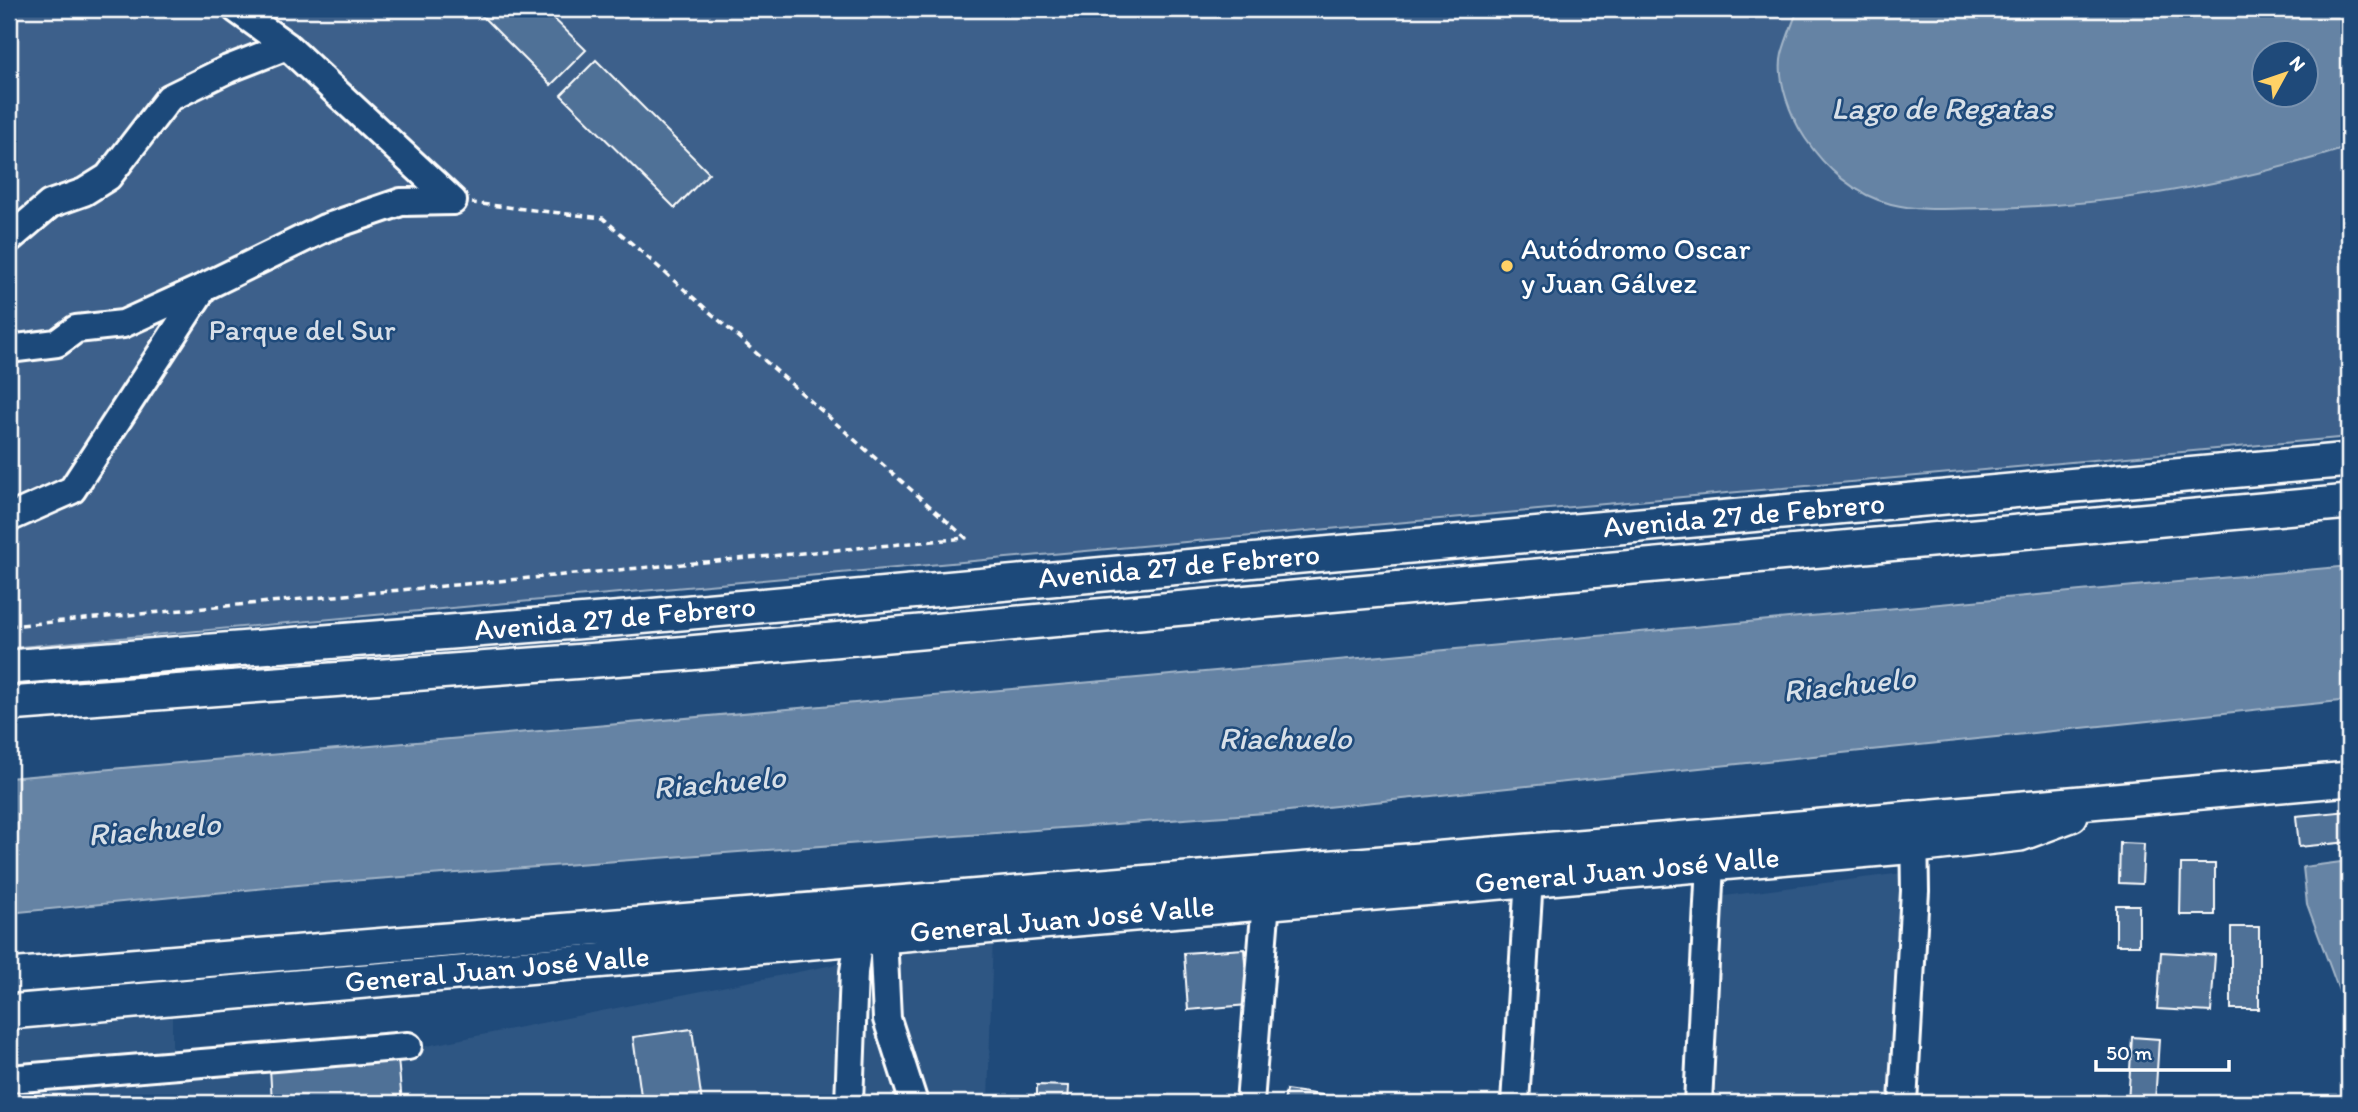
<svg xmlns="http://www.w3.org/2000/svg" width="2358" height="1112" font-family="Itim,sans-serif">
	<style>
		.built { fill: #2e5683 }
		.green { fill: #3c618b; stroke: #9eb0c5; stroke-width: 2; fill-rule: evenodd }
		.water { fill: #6583a4; stroke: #a3b5c8; stroke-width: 2; fill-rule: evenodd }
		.building { fill: #507197; stroke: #fff; stroke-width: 2 }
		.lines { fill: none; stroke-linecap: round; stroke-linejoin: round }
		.minor-casing { stroke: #fff; stroke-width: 32 }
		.major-casing { stroke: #fff; stroke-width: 38 }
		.path { stroke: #fff; stroke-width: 3.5; stroke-dasharray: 7 5; stroke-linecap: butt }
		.minor { stroke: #1f4a7a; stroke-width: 26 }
		.major { stroke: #1f4a7a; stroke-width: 33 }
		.poi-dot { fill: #ffd166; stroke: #1f4a7a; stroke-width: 2.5 }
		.labels { text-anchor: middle; stroke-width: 5; stroke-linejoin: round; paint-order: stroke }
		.poi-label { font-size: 30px; fill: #fff; stroke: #1f4a7a; text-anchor: start }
		.park-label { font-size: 30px; fill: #d8dfe8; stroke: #1f4a7a }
		.street-label { font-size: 30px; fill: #fff; stroke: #1f4a7a }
		.water-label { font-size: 32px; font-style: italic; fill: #d8e0e8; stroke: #1f4a7a }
	</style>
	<rect width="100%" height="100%" fill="#1f4a7a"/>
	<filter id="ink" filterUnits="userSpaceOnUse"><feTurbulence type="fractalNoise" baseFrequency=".0143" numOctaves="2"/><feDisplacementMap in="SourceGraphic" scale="14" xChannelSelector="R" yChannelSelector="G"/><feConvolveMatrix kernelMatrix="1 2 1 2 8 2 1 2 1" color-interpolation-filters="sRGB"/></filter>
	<g filter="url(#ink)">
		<path class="built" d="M1910,872L1887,1103H1694L1709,898Z
			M993,933L988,1103H9V1028L172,1013V1076L401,1051Z"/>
		<path class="green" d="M9,9H2349V437L9,648ZM2264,52H2306V94H2264Z"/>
		<path class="water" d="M1798,9H2349V147C2232,185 2109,206 1986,208C1953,208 1923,212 1891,204C1855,195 1825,168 1805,138C1791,117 1776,80 1782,54C1786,39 1793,23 1798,9ZM2264,52H2306V94H2264Z
			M2349,566V700L1279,812L308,884L9,913V778L1284,665Z
			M2349,861V1018L2307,904L2303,867Z"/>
		<path class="building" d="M475,9H544L586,50L551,85Z
			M596,60L709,173L675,208L561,95Z
			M2349,811V842L2299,847L2296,816Z
			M2120,843L2144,844L2142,884L2119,883Z
			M2181,864H2215V915H2180Z
			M2116,905H2139V945H2116Z
			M2231,927H2259V1009H2231Z
			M1244,949L1248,1005L1188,1010L1184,953Z
			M2161,952L2215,955L2211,1012L2157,1009Z
			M692,1029L702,1103H642L633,1037Z
			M2132,1037L2159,1039L2155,1103H2128Z
			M398,1058L402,1103H272L270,1068Z
			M1037,1085L1069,1086L1068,1103H1037Z
			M1286,1090L1343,1098L1342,1103H1284Z"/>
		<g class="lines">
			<g class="minor-casing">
				<path id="minor" d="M9,239L50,204L84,192L108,177L169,98L228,69L287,46
					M9,349L57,343L76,329L123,324L202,288
					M9,518L72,490L204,287L325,228L401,202L453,201L287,46L236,9
					M883,935L887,1019L914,1103
					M9,1079L408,1046
					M849,1103L854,972L859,937
					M1250,1103L1266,901
					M1515,1103L1529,878
					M1698,1103L1711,844
					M1903,1103L1915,891L1914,829"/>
			</g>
			<g class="major-casing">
				<path id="major" d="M9,667L626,618L2349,460
					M9,704L678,654L2349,502
					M9,976L1710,836L2349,779
					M9,1012L1916,846L2020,834L2071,815"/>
			</g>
			<path class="path" d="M9,626L966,538L603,218L472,203"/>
			<use href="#minor" class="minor"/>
			<use href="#major" class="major"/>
		</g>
	</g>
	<circle class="poi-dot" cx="1507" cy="266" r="7"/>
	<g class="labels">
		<g class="poi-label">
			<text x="1521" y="259">Autódromo Oscar<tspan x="1521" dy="34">y Juan Gálvez</tspan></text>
		</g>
		<g class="park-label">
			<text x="302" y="340">Parque del Sur</text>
		</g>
		<g class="street-label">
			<text transform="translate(1744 515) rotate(-5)" y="10">Avenida 27 de Febrero</text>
			<text transform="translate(1179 566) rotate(-5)" y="10">Avenida 27 de Febrero</text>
			<text transform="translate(615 618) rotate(-5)" y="10">Avenida 27 de Febrero</text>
			<text transform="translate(1627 870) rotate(-5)" y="10">General Juan José Valle</text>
			<text transform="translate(1062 919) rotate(-5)" y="10">General Juan José Valle</text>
			<text transform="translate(497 969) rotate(-5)" y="10">General Juan José Valle</text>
		</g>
		<g class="water-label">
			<text x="1942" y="119">Lago de Regatas</text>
			<text transform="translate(1849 684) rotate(-6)" y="11">Riachuelo</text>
			<text x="1285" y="749">Riachuelo</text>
			<text transform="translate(719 782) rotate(-5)" y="11">Riachuelo</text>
			<text transform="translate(154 829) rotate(-5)" y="11">Riachuelo</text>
		</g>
	</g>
	<rect width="2358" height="1112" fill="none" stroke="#1f4a7a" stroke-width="35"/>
	<rect x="18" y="18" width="2323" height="1077" fill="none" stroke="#fff" stroke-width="2.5" filter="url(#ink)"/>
	<g transform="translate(2285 74) rotate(50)"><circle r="33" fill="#1f4a7a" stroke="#7992af" stroke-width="2"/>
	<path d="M0-5L12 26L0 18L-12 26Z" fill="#ffd166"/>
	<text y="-10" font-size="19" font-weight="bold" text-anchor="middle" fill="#ffffff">N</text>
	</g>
	<path d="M2096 1060v10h133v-10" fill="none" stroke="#ffffff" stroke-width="3.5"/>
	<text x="2106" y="1060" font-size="21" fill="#ffffff" stroke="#1f4a7a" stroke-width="5" paint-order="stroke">50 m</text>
</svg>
